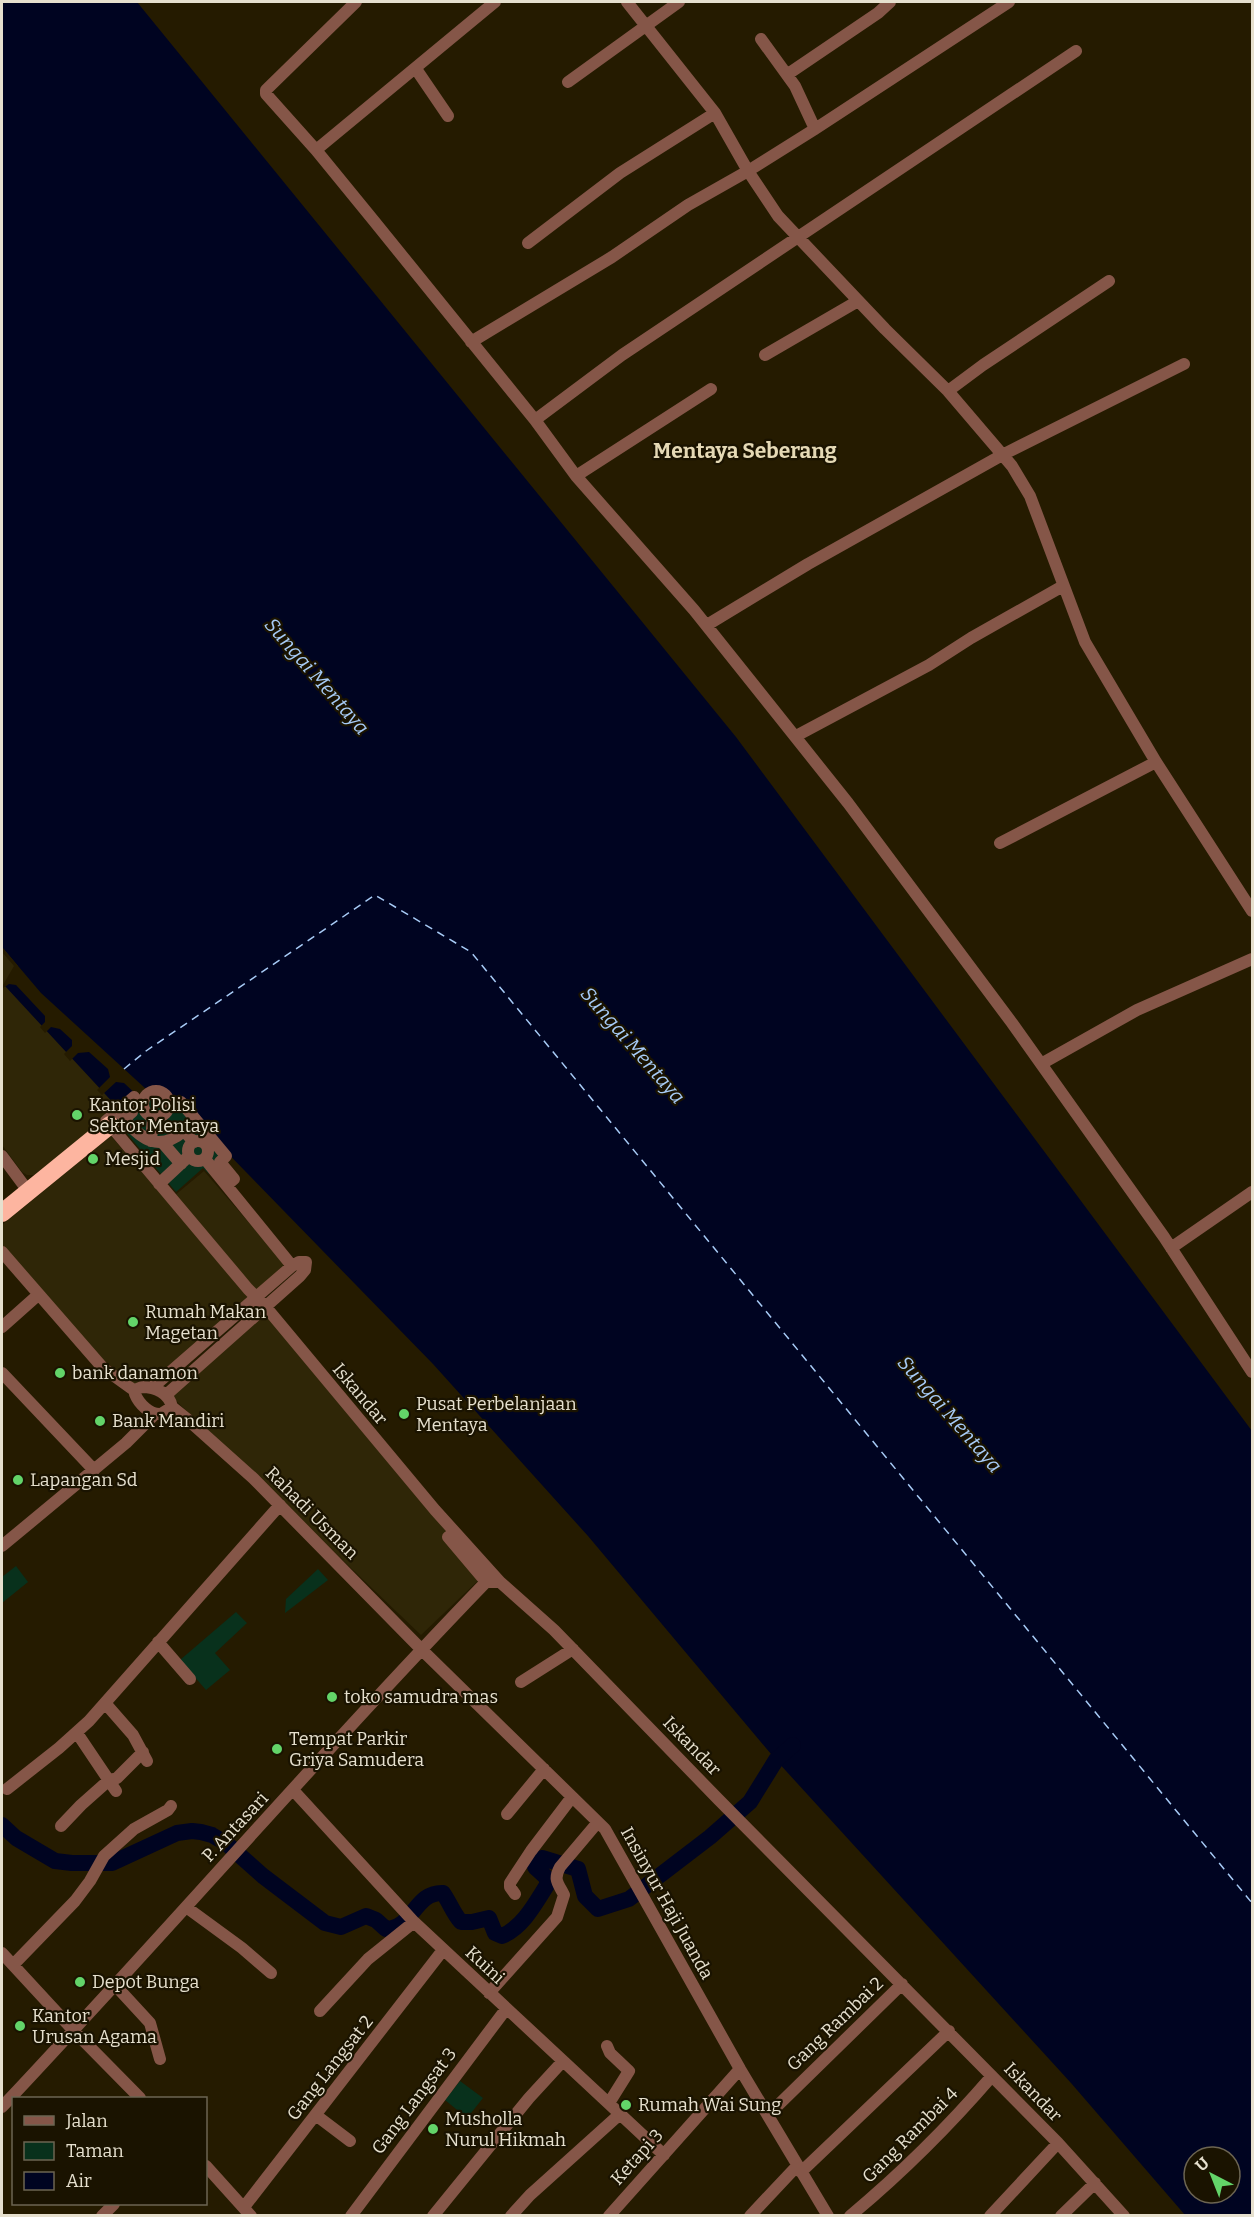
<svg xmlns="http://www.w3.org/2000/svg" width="1254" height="2217" font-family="Bitter,serif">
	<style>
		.built { fill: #2f2607 }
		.green { fill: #08311c }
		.water { fill: #000421; fill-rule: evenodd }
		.pier { fill: #251b00 }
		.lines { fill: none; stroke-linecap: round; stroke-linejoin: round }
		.river { stroke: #000421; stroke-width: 16 }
		.ferry { stroke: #a7cbf6; stroke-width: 1.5; stroke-dasharray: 8 6; stroke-linecap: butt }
		.minor { stroke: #855648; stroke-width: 12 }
		.highway { stroke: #fdb5a0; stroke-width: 18 }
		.poi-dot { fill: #63d469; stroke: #1a1300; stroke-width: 2 }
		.labels { text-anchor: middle; stroke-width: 4.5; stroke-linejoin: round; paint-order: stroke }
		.poi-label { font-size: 18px; fill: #e6e0ce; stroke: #1a1300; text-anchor: start }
		.street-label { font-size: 18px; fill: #e6e0ce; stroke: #1a1300 }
		.water-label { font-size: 20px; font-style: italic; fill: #a7cbf6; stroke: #1a1300 }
		.quarter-label { font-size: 21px; font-weight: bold; fill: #e5d9b5; stroke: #1a1300 }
	</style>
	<rect width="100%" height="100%" fill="#251b00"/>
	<path class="built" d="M2,947L41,993L146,1089L34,1175H27L22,1172L2,1145Z
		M111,1136L249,1297L152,1382L134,1384L114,1371L32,1283L2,1246V1225Z
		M204,1171L285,1264L254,1292L174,1196Z
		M264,1313L486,1573L421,1635L170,1395Z"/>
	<path class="green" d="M153,1087L166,1090L230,1156L209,1174L203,1168L176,1192L114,1118L146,1090Z
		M16,1566L28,1582L2,1603V1577Z
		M318,1569L328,1580L285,1613L286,1599Z
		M236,1612L247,1623L215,1653L230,1670L206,1690L180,1660Z
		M460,2081L483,2098L467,2118L445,2100Z"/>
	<path class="water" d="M2,2H137L736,737L1252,1431V2215H1185L1071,2083L776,1760L588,1536L433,1364L166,1090L153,1087L138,1098L117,1107L5,986L18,966L2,947ZM1194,2157H1230V2193H1194Z"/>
	<path class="pier" d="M2,947L41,993L146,1089L139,1097L124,1083L116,1082L102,1095L97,1090L110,1077L108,1069L89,1052L78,1053L70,1061L64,1054L72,1046V1040L60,1029L51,1027L45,1033L40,1027L45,1022V1016L16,985L9,984L3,988V985L14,966L2,952Z"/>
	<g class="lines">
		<path class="river" d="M2,1825L16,1838L55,1861L72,1863H112L177,1833L192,1831L201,1832L212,1835L227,1844L263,1876L325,1923L341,1927L366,1916L376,1920L386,1929C414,1928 414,1892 443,1893C450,1903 453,1913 461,1922H472L489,1918L495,1933L502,1936C523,1927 535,1904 547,1885V1878L535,1867V1863L542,1858L578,1869L585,1896L598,1909L629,1899L710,1837L750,1802L776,1760L793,1745"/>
		<path class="ferry" d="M124,1069L146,1051L375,895L471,952L1252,1903"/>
		<path class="minor" d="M356,2L266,90V94L316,150L374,221L535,420L576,476L694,610L848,803L1012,1023L1164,1237L1252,1372
			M627,2L715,113L748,171L778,216L885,329L948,391L1012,466L1030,496L1085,642L1156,762L1252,911
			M761,39L795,86L815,129
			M416,69L448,116
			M788,74L878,13L890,2
			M568,82L679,2
			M316,150L495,2
			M528,243L620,173L715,113
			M471,342L612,257L688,205L748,171L815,129L1009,2
			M765,355L858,301
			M948,391L983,365L1109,281
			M535,420L622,355L1076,51
			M576,476L711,389
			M707,625L808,564L1004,454L1184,364
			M796,736L929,665L971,638L1063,586
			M1000,843L1156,762
			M1041,1064L1137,1010L1252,959
			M143 1104a13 13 0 1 1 26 0a13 13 0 1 1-26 0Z
			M181,1102L226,1156L220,1162L234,1179L227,1185
			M132,1112L124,1119C142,1140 159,1152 184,1131L194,1142
			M106,1121L134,1097
			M110,1125L248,1289L265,1306L435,1510L500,1582L554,1630L718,1799L1058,2143L1124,2216
			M151,1141L153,1117
			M188 1151a10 10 0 1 1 20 0a10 10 0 1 1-20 0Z
			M162,1142L181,1164
			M2,1156L28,1191
			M205,1159L292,1266
			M159,1184L189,1156
			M1171,1248L1252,1192
			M2,1252L103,1368L135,1391
			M2,1327L38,1295
			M2,1373L94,1470
			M142,1387C156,1387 169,1393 172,1407L161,1414C150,1415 139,1404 135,1394L137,1389Z
			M153,1387L292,1266L299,1262H306L305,1270L300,1276L166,1395
			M172,1407L187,1419L253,1478L421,1649L605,1829L740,2069L828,2216
			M448,1537L486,1582
			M2,1546L126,1443L155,1414
			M158,1642L190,1679
			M521,1682L573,1649
			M105,1703L133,1735L147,1761
			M77,1733L116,1791
			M7,1789L59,1748L89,1721L280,1505
			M293,1790L414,1922L664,2155
			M507,1814L544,1769
			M61,1826L81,1805L108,1781L117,1778L143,1752
			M515,1894L510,1887V1883L531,1851L572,1797
			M186,1907L242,1948L271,1973
			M2,1953L74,2031L140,2098
			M13,1965L75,1901L90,1881L104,1856L134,1829L168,1810L171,1806
			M115,1985L150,2023L160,2059
			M489,1993L557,1917L564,1895C558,1883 553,1880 560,1867L598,1822
			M320,2011L368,1959L414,1922
			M607,2046L610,2053L629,2071L609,2103
			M2,2107C165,1934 321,1753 486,1582H500
			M768,2115L902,1984
			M317,2116L350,2141
			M206,2166L251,2216
			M801,2172L949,2031
			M244,2207L443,1950
			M102,2216L114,2204
			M351,2216L506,2009
			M433,2216L529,2098L563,2061
			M511,2216L530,2195L620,2114
			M609,2216L740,2069
			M750,2216L797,2166
			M850,2216C903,2172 948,2127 992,2076
			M990,2216L1058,2143
			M1061,2216L1095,2183"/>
		<path class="highway" d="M2,1213L110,1125"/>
	</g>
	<g class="poi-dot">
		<circle cx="77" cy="1115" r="6"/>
		<circle cx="93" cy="1159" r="6"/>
		<circle cx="133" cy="1322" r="6"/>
		<circle cx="60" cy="1373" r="6"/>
		<circle cx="404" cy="1414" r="6"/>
		<circle cx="100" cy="1421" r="6"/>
		<circle cx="18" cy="1480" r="6"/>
		<circle cx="332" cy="1697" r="6"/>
		<circle cx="277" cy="1749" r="6"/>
		<circle cx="80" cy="1982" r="6"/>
		<circle cx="20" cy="2026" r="6"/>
		<circle cx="626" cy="2105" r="6"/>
		<circle cx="433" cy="2129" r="6"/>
	</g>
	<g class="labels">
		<g class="poi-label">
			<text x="89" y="1111">Kantor Polisi<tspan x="89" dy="21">Sektor Mentaya</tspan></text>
			<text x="105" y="1165">Mesjid</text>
			<text x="145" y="1318">Rumah Makan<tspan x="145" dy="21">Magetan</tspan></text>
			<text x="72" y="1379">bank danamon</text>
			<text x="416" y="1410">Pusat Perbelanjaan<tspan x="416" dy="21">Mentaya</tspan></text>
			<text x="112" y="1427">Bank Mandiri</text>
			<text x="30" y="1486">Lapangan Sd</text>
			<text x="344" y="1703">toko samudra mas</text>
			<text x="289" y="1745">Tempat Parkir<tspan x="289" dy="21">Griya Samudera</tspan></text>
			<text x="92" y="1988">Depot Bunga</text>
			<text x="32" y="2022">Kantor<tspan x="32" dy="21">Urusan Agama</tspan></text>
			<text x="638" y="2111">Rumah Wai Sung</text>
			<text x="445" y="2125">Musholla<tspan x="445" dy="21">Nurul Hikmah</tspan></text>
		</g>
		<g class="street-label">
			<text transform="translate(360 1394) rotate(50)" y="6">Iskandar</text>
			<text transform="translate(312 1513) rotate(45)" y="6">Rahadi Usman</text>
			<text transform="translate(692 1746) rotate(46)" y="6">Iskandar</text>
			<text transform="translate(235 1827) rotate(-47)" y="6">P. Antasari</text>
			<text transform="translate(667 1903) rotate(61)" y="6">Insinyur Haji Juanda</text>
			<text transform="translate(485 1965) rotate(43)" y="6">Kuini</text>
			<text transform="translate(835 2024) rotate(-44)" y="6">Gang Rambai 2</text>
			<text transform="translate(330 2068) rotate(-52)" y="6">Gang Langsat 2</text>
			<text transform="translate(1033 2092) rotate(46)" y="6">Iskandar</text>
			<text transform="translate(414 2101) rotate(-53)" y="6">Gang Langsat 3</text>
			<text transform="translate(910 2135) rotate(-45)" y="6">Gang Rambai 4</text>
			<text transform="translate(637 2157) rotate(-48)" y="6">Ketapi 3</text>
		</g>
		<g class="water-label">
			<text transform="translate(317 676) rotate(49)" y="7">Sungai Mentaya</text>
			<text transform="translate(633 1045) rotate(49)" y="7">Sungai Mentaya</text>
			<text transform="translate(950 1414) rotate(49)" y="7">Sungai Mentaya</text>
		</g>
		<g class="quarter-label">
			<text x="745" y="458">Mentaya Seberang</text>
		</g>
	</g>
	<rect width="1254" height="2217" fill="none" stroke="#e6e0ce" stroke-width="6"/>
	<rect x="12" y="2097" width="195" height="108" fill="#1a1300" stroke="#6c6552" stroke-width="1.5"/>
	<rect x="24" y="2116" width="30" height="9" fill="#855648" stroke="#6c6552" stroke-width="1.5"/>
	<text x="66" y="2127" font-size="18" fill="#e6e0ce">Jalan</text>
	<rect x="24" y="2142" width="30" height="18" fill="#08311c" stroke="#6c6552" stroke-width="1.5"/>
	<text x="66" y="2157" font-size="18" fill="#e6e0ce">Taman</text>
	<rect x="24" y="2172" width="30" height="18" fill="#000421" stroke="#6c6552" stroke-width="1.5"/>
	<text x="66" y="2187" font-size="18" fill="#e6e0ce">Air</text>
	<g transform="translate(1212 2175) rotate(318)"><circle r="28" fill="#1a1300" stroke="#6c6552" stroke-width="1.5"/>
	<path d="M0-4.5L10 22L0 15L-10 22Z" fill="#63d469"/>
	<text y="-9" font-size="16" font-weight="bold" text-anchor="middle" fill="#e6e0ce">U</text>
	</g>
</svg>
